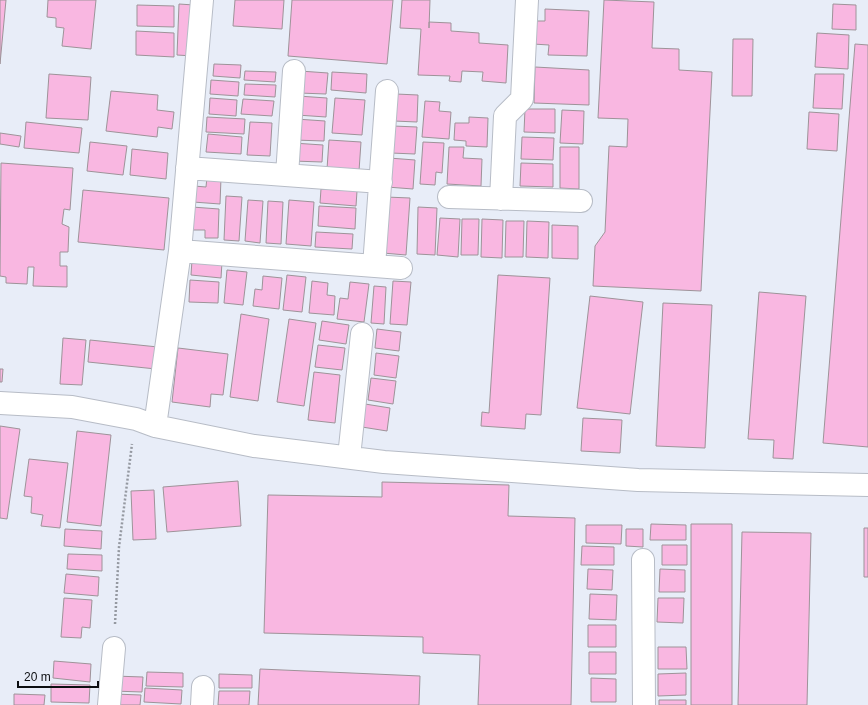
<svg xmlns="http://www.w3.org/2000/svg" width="868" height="705" font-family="Helvetica,sans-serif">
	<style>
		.building { fill: #f9b7e1; stroke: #9e9399 }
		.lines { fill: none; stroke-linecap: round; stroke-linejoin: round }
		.minor-casing { stroke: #b7bcc6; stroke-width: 24 }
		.path { stroke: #9599a1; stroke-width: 2.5; stroke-dasharray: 2 2; stroke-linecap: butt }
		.minor { stroke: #fff; stroke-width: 22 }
	</style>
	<rect width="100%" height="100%" fill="#e8edf8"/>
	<path class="building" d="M0,0H6L0,64Z
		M48,0H96L91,49L62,46L64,28L56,27V18L47,17Z
		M235,0H284L282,29L233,26Z
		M292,0H393L387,64L288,56Z
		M402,0H430L429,28V22L451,23V31L479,33V43L508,45L506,83L482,81L483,72L462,71L461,82L449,81L450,76L418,75L421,29L400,28Z
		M604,0L654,2L652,48L679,49V70L712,72L701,291L593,286L595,246L605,232L609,146L627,147L628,119L598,118Z
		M179,4L194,5L193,56L177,55Z
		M833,4L856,5V30L832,29Z
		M137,5L174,6V27L137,26Z
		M545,9L589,11L587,56L548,55L549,45L533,44L534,21H545Z
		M136,31L174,33V57L136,55Z
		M817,33L849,35L848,69L815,67Z
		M733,39H753L752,96H732Z
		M855,44L868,45V447L823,443Z
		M214,64L241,65L240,78L213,76Z
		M535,67L589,70V105L534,103Z
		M245,71L276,72L275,82L244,80Z
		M300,71L328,73L326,94L299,93Z
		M332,72L367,74L366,93L331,90Z
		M49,74L91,77L88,120L46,118Z
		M815,74H844L842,109L813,108Z
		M211,80L239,82L238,96L210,94Z
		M245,84L276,85L275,97L244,95Z
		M111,91L158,95L157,110L174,112L172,129L158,127L157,137L106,131Z
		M396,94L418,95L417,122L394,121Z
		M298,96L327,98L326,117L297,115Z
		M210,98L237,100L236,116L209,114Z
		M335,98L365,100L362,135L332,133Z
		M243,99L274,101L272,116L241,114Z
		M425,101L440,102L439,111L451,112L449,139L422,137Z
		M525,109H555V133L524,132Z
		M562,110L584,111L583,144L560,143Z
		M809,112L839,114L837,151L807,149Z
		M207,117L245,119L244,134L206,132Z
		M469,117L488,118L487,147L466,146V141L454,140L455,123H469Z
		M296,119L325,121L324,141L294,140Z
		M26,122L82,128L79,153L24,148Z
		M250,122L272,123L270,156L247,155Z
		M393,126L417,127L415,154L391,153Z
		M0,133L21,136L19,147L0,144Z
		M208,134L242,137L241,154L206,152Z
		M522,137L554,138L553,160L521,159Z
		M329,140L361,142L359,171L327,169Z
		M90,142L127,146L123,175L87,171Z
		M423,142L444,143L442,173L436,172L435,185L420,184Z
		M293,143L323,145L322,162L293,161Z
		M449,147H464L463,158L482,159L481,186L447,184Z
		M560,147H579V189L560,188Z
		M132,149L168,153L166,179L130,175Z
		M389,158L415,160L413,189L387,187Z
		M1,163L73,168L70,210L64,209L62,224L69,227L68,252H60V266H67V287L33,286L34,267H28L27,284L6,283V277L0,276Z
		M521,163L553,164V187L520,186Z
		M207,177L221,178L220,204L193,202L194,186L206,187Z
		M321,189L357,191L356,206L320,203Z
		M83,190L169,198L164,250L78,242Z
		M226,196L242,197L239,241L224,240Z
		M386,197L410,198L406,255L383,253Z
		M248,200L263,201L260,243L245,241Z
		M289,200L314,202L311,246L286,244Z
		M268,201L283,202L281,244L266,243Z
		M319,206L356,208L355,229L318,226Z
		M192,207L219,209L218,238H205V230H190Z
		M418,207L437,208L435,255L417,254Z
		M440,218L460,219L458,257L437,255Z
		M462,219H479L478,255H461Z
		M482,219L503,220L502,258L481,257Z
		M506,221H524L523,257H505Z
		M527,221L549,222L548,258L526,257Z
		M552,225L578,226V259L552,258Z
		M316,232L353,234L352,249L315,247Z
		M192,260L222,262L221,278L191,275Z
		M227,270L247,272L243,305L224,303Z
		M287,275L306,277L302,312L283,310Z
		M498,275L550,278L541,415L526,414L525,429L481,426L482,412L489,413Z
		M263,276L282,278L279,309L253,306L255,289L262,290Z
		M190,280L219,282L218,303L189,302Z
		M312,281L328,283L327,295L335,296L334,315L309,313Z
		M393,281L411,282L407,325L390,324Z
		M350,282L369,284L364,322L337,319L340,298L348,299Z
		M374,286L386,287L384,324L371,323Z
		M759,292L806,296L793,459L773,458L774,440L748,439Z
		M590,296L643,302L630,414L577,408Z
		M663,303L712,305L705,448L656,446Z
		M241,314L269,319L258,401L230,397Z
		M289,319L316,323L304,406L277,402Z
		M322,321L349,325L346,344L319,340Z
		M377,329L401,332L399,351L375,348Z
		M63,338L86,340L82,385L60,384Z
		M90,340L158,347L156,369L88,362Z
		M318,345L345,348L342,370L315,367Z
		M178,348L228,354L223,395L211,394L210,407L172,402Z
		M376,353L399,356L396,378L374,375Z
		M0,369H3L2,382H0Z
		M314,372L340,375L335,423L308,420Z
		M371,378L396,381L393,404L368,400Z
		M365,404L390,408L387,431L362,427Z
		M583,418L622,420L620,453L581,451Z
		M0,426L20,429L7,519L0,518Z
		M77,431L111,435L101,526L67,522Z
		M29,459L68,463L60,528L41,526L43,515L31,513L32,497L24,496Z
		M238,481L241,526L167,532L163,487Z
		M382,482L509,485L508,516L575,518L571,705H478L480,655L423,653V637L264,633L268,495L382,497Z
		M154,490L156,539L133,540L131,491Z
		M651,524L686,525V540H650Z
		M691,524H732V705H691Z
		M586,525H622L621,544L586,543Z
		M864,528H868V577H864Z
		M65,529L102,531L101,549L64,546Z
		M626,529H643V547L626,546Z
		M742,532L811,533L807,705H738Z
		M662,545H687V565H662Z
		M582,546L614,547V565H581Z
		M68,554L102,555V571L67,569Z
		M588,569L613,570L612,590L587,589Z
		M660,569L685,570V592H659Z
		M66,574L99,577L98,596L64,593Z
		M590,594L617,595L616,620L589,619Z
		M64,598L92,600L90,628L82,627L81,638L61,637Z
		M658,598H684L683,623L657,622Z
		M588,625H616V647H588Z
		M658,647H686L687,669H658Z
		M589,652H616V674H589Z
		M54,661L91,664L90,682L53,678Z
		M260,669L420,676L419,705H258Z
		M147,672L183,673V687L146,686Z
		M686,673V695L658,696V674Z
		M219,674L252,675V688H219Z
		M114,676L143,677L142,692L113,691Z
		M591,678L616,679V702H591Z
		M51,684L90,685L89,703L51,702Z
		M145,688L182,690L181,704L144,702Z
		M219,691H250L249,705H218Z
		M14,694L45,695L44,705H14Z
		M114,694L141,695L140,705H114Z
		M659,700H686V705H659Z"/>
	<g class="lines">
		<g class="minor-casing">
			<path id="minor" d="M187,168L381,182
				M287,175L294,71
				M449,197L581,201
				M501,199L505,116L522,99L527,0
				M180,251L401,268
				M374,266L387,91
				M0,403L72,407L136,419L155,426L254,446L384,462L638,480L868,485
				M155,426L180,251L202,0
				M349,457L362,334
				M643,560L644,705
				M109,705L114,648
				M202,705L203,687"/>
		</g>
		<path class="path" d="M115,624L119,547L132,444"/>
		<use href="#minor" class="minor"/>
	</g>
	<path d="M18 681v6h80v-6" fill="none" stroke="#0c0e11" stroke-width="2"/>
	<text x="24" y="681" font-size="12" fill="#0c0e11" stroke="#e8edf8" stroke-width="3" paint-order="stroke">20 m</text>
</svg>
